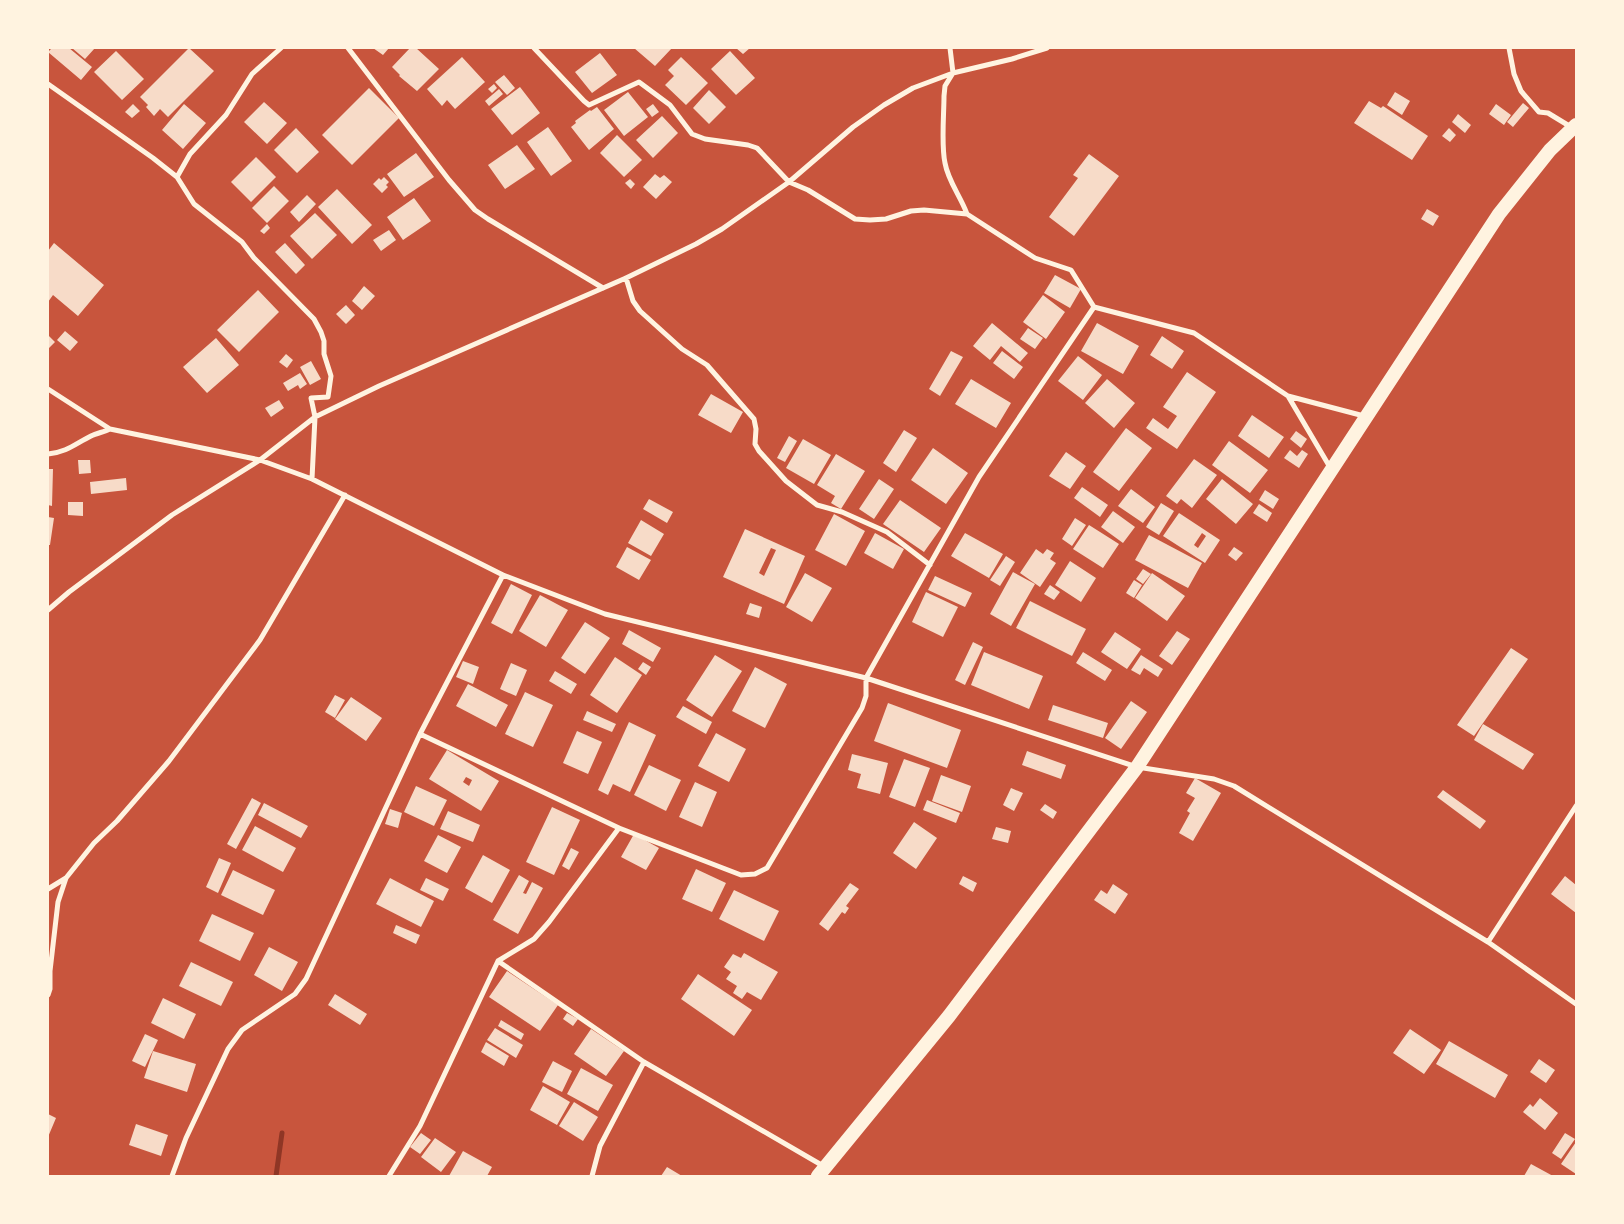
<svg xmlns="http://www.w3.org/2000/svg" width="1624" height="1224" font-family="'Archivo Narrow',sans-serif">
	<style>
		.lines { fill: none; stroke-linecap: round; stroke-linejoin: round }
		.stream { stroke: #8f3625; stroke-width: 5 }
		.building { fill: #f7dbc8; fill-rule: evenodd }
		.minor { stroke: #fff3e0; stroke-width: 5 }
		.trunk { stroke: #fff3e0; stroke-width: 14 }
	</style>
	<rect width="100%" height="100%" fill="#c8553d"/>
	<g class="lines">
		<path class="stream" d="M276,1176L282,1133"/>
	</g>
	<path class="building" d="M52,48H69L92,67L81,80L48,52Z
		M72,48H95L85,59Z
		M189,48L214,71L168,117L160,109L154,116L146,107L148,105L140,97Z
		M373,48H389L383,55Z
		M410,48H416L439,69L417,91L399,76L400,75L392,67Z
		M634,48H672L655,66Z
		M736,48H750L743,54Z
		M116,51L144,79L122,100L94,72Z
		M730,51L755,78L736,95L711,69Z
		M600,53L617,75L592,93L575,72Z
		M462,57L485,82L455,109L447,100L442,106L427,89Z
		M681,57L708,83L686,105L665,85L674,76L668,70Z
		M504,75L515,88L507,95L495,82Z
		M494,84L497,88L492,93L488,89Z
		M520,87L540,113L512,135L491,109Z
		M369,88L399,118L352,165L322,135Z
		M499,89L503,94L489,106L485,101Z
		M709,90L726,107L709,124L693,108Z
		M628,92L648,117L624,136L604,110Z
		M1395,92L1410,101L1402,115L1387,105Z
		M1369,101L1381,108L1383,106L1428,136L1412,160L1354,123Z
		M264,102L287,123L267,144L244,122Z
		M1523,103L1529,108L1513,127L1507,122Z
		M133,104L140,111L132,118L125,112Z
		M184,104L206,123L183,149L162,130Z
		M653,104L659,112L652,117L646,109Z
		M1496,104L1511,115L1504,125L1489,114Z
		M597,107L614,129L589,150L571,127L576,123L575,121L590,110L591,111Z
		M1458,114L1471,125L1465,133L1452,122Z
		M662,116L678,133L653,158L636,140Z
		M548,127L572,161L551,176L527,142Z
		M296,128L319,152L297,173L274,150Z
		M1449,128L1456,135L1450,142L1442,136Z
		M617,135L642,160L624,177L600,153Z
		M517,145L535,169L505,189L488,165Z
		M416,153L434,177L404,197L387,174Z
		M1089,154L1119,176L1074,236L1049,217L1078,178L1073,175Z
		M256,157L276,177L251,202L231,182Z
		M655,174L660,178L664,175L672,182L656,199L643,187Z
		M384,177L389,182L386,185L388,187L382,193L373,184L379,178L381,180Z
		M630,179L635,184L631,189L625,183Z
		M274,186L289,201L267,223L252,208Z
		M337,189L372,225L352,244L318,207Z
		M307,195L316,204L299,222L290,212Z
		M414,198L431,221L403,240L387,217Z
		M1427,209L1439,216L1433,226L1421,219Z
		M315,213L337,235L312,259L290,236Z
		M267,224L270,228L264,234L260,231Z
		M389,230L396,240L381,251L373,240Z
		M54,243L104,285L78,316L53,295L48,302V251Z
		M285,243L305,265L296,274L275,252Z
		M1055,275L1081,289L1070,308L1044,293Z
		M364,286L375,296L362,310L352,301Z
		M258,290L279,312L239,352L217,330Z
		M1043,295L1065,312L1046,339L1023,322Z
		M346,305L355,315L346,324L336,314Z
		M992,323L1028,353L1020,362L1001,346L990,360L973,346Z
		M1097,323L1139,346L1123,374L1081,351Z
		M1028,328L1043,338L1035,349L1020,339Z
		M65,331L78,342L70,351L57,340Z
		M48,335L55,342L48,349Z
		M1162,336L1184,351L1172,369L1150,355Z
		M216,338L239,365L207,393L183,367Z
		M951,351L963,357L940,396L929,389Z
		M1002,351L1023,367L1014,379L993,363Z
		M286,354L293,360L287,368L279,362Z
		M1078,356L1102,375L1083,400L1058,381Z
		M311,361L321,379L310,385L300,367Z
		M1187,372L1216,392L1177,449L1146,428L1153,418L1168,429L1177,416L1163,407Z
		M300,373L307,384L300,389L298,385L288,391L283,383Z
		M971,379L1011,403L996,428L955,404Z
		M1107,379L1135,403L1114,428L1085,403Z
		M711,394L743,412L731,433L698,415Z
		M279,400L284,408L271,417L265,408Z
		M1252,415L1284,437L1269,458L1238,436Z
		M1126,428L1152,448L1119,491L1093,472Z
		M904,430L917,438L896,472L883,463Z
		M1296,431L1307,439L1301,448L1290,439Z
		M789,436L797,441L785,462L777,458Z
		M803,439L831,455L814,484L786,468Z
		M1229,441L1268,470L1250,493L1212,465Z
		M933,448L968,473L946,504L911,480Z
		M1290,450L1297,456L1302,450L1308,454L1299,468L1284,458Z
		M1066,452L1086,466L1070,489L1049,476Z
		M836,454L865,471L841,509L831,503L835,496L817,485Z
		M1194,459L1217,475L1192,508L1181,499L1177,504L1166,496Z
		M78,460H90L91,473L79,474Z
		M48,469H53L52,506L48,505Z
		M126,478L127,490L91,494L90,482Z
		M879,479L894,489L874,519L859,509Z
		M1222,479L1253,504L1236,524L1206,499Z
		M1082,487L1108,505L1100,517L1074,498Z
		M1131,489L1155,507L1143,523L1118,506Z
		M1265,490L1279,499L1273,509L1259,500Z
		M649,499L673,512L667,523L643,509Z
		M900,500L941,528L924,552L883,524Z
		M68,502H83V516L68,515Z
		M1161,503L1174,511L1159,535L1146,527Z
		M1259,504L1272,513L1267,522L1253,513Z
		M1113,511L1135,527L1123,543L1101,527Z
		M1179,513L1220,540L1205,563L1163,536ZM1202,533L1206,536L1198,548L1194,545Z
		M834,514L865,531L846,566L815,550Z
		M48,517L54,518L50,545H48Z
		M1075,518L1086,525L1072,546L1062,539Z
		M641,520L664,534L651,556L628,543Z
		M1089,525L1119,544L1103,568L1073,549Z
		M745,529L805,556L784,604L723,577ZM771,548L776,550L764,576L759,573Z
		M875,533L904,549L893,569L864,553Z
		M965,533L1003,554L989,578L951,556Z
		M1149,535L1202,563L1188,588L1135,560Z
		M627,547L651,560L639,580L616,567Z
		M1234,547L1243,553L1236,561L1228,555Z
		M1036,549L1043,554L1047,549L1054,553L1050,559L1056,563L1040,587L1020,573Z
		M1006,556L1015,562L1000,586L990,580Z
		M1070,561L1096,578L1081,602L1055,585Z
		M1143,569L1151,574L1143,584L1136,579Z
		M1013,572L1035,584L1011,626L990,614Z
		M805,573L832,588L812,622L786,607Z
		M1152,573L1185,596L1167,621L1135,598Z
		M935,576L972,593L965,607L928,590Z
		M1134,580L1142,585L1134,598L1126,593Z
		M511,584L532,595L512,634L491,623Z
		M1050,585L1060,592L1054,600L1044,594Z
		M926,592L958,607L943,637L912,622Z
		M540,595L568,610L546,647L519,631Z
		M1030,601L1086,629L1072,656L1016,628Z
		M750,603L762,607L759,618L746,614Z
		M585,622L610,638L585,674L561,658Z
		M629,630L661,648L653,662L622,644Z
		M1177,631L1190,639L1172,665L1159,656Z
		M1115,632L1141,649L1127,669L1101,652Z
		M973,642L983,647L965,685L955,680Z
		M1511,648L1528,659L1474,736L1457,725Z
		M984,652L1043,676L1029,709L971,685Z
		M1083,652L1112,670L1105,681L1076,663Z
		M715,655L742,671L712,717L686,700Z
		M1141,655L1163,669L1158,677L1144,668L1140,675L1131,670Z
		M615,657L642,675L617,713L590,695Z
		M463,661L479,667L473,684L456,677Z
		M643,662L651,667L646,675L638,669Z
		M511,663L527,670L516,696L500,689Z
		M755,667L787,684L765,728L732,711Z
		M555,671L577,684L571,694L549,681Z
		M468,684L508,705L496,727L456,706Z
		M525,692L553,705L533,747L505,734Z
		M335,695L345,700L335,718L325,712Z
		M351,697L382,718L366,741L335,719Z
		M1131,701L1147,712L1121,749L1105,738Z
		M888,703L961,730L947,768L874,741Z
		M1053,705L1108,723L1103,738L1048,720Z
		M683,706L712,722L706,734L676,717Z
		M587,711L616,724L612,732L583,720Z
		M629,722L656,735L630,792L613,784L608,795L598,790Z
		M1483,724L1534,754L1523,770L1474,740Z
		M577,731L602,742L588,774L563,763Z
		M716,733L746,749L729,782L698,766Z
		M447,750L499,781L481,811L429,779ZM466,777L472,780L469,786L463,782Z
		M1027,751L1066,765L1061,779L1022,765Z
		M852,754L888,763L880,794L857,788L861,774L848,770Z
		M904,759L930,768L915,807L889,797Z
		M649,765L681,780L666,811L634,795Z
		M941,775L971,786L962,812L932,801Z
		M1195,778L1221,793L1193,841L1179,833L1190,813L1187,811L1195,798L1186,793Z
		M695,782L717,792L702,827L679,817Z
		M416,786L447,800L434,826L404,812Z
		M1011,788L1023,793L1014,811L1003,805Z
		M1443,790L1486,821L1480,829L1437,797Z
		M252,798L261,803L236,849L227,844Z
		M927,800L960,813L956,823L923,810Z
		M264,803L308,826L301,838L258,815Z
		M1045,804L1057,812L1053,819L1040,810Z
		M552,807L580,820L554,875L526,862Z
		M390,809L402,813L398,828L385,824Z
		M448,811L480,825L473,842L440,829Z
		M914,822L937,838L916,869L893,853Z
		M255,826L296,848L283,872L242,850Z
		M996,827L1011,831L1008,843L992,839Z
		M634,834L659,848L646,870L621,857Z
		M438,835L461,847L447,873L424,861Z
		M571,848L579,852L569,870L562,866Z
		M483,855L510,870L492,903L465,888Z
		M219,858L231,863L218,893L206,887Z
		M696,869L726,883L712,912L682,899Z
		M233,870L275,890L263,915L221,895Z
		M519,875L529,881L523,893L526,894L532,882L543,888L518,934L493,920Z
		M963,876L977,883L973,892L959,884Z
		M1565,876L1576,885V913L1551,894Z
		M390,878L434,901L421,927L376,904Z
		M426,878L449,889L443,901L420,890Z
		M850,883L859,889L846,906L849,908L845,914L842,912L828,931L819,924Z
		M1113,884L1128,894L1115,914L1094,900L1101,890L1107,894Z
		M734,890L779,911L764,941L719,919Z
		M212,914L254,933L240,961L199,941Z
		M396,925L420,935L416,944L393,933Z
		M269,947L298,962L282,991L254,975Z
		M744,953L778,972L761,1000L747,992L742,999L733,993L737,986L726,979L731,972L724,967L733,954L741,958Z
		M191,962L233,982L221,1006L179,986Z
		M507,971L558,1005L540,1031L489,997Z
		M698,974L752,1010L734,1036L681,999Z
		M335,994L367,1014L360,1025L328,1005Z
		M163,998L196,1014L184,1039L151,1023Z
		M567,1013L578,1019L573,1026L563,1019Z
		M501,1020L524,1034L521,1040L498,1026Z
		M495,1028L523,1045L516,1058L487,1040Z
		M591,1029L624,1051L606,1076L574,1054Z
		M1410,1029L1441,1050L1424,1074L1393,1053Z
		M145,1034L158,1040L145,1067L132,1061Z
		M1449,1041L1508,1075L1495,1098L1436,1064Z
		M486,1042L509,1056L504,1066L481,1052Z
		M153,1051L196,1064L187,1092L144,1078Z
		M1539,1059L1555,1070L1546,1083L1530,1072Z
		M553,1061L572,1071L562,1092L542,1082Z
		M581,1068L613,1085L598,1111L567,1094Z
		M543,1086L570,1102L557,1125L530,1110Z
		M1540,1098L1558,1113L1545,1130L1523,1112L1530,1104L1533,1107Z
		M574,1102L598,1117L583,1141L559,1126Z
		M48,1114L56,1118L48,1137Z
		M136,1124L168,1135L161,1156L129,1145Z
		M421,1133L431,1140L420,1154L410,1147Z
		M1565,1133L1575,1139L1561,1159L1552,1153Z
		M435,1138L456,1152L441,1172L421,1157Z
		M1576,1142V1174L1561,1164Z
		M463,1151L492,1167L487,1176H449Z
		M1531,1164L1553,1176H1524Z
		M667,1167L682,1176H661Z"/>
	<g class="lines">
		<path class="minor" d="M348,48L449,180L475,210L488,219L603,288
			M534,48L584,101L589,105L639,82L670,105L692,134L705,139L748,145L757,148L789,182L808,190L855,219L870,220L886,219L911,211L924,210L967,214L1035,258L1071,270L1094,307L1194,333L1288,396L1364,416
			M950,48L953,73L945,86L944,96C944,115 941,145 945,163C948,181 961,197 967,214
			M1509,48L1514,74L1521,91L1539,112L1548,113L1571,127
			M48,84L153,158L177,177L194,204L242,242L254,258L314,319L321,332L324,341V354L331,376L328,397L311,398L315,417L312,479
			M177,177L190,154L226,115L252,74L281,48
			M626,278L633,301L640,311L682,349L707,365L754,419L756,429L755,444L759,451L786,481L817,505L842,512L887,532L930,565
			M48,389L110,429L260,460L312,479L503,575L605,614L866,678L1137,767L1214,779L1234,786L1488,942L1576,1004
			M1288,396L1331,469
			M48,454C67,452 75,444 91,436C97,433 104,432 110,429
			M48,610L69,592L172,515L260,460L315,417L379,386L626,278L696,244L722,229L789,182L853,127L884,105L913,88L953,73L1012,59L1047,48
			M420,734L619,828L741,875L755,874L767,868L862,708L866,696V678L979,477L1094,307
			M48,889L66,878
			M1488,942L1576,806
			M498,961L644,1062L825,1167
			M48,995L50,989V971L58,902L66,878L94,843L117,821L169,761L260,640L345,495
			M172,1176L186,1138L228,1049L242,1030L295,994L306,979L420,734L503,575
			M389,1176L420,1126L498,961L534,939L549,922L619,828
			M592,1176L600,1146L644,1062"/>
		<path class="trunk" d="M818,1176L949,1016L1137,767L1499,214L1550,150L1576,125"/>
	</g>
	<rect width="1624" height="1224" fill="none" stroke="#fff3e0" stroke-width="98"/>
</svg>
